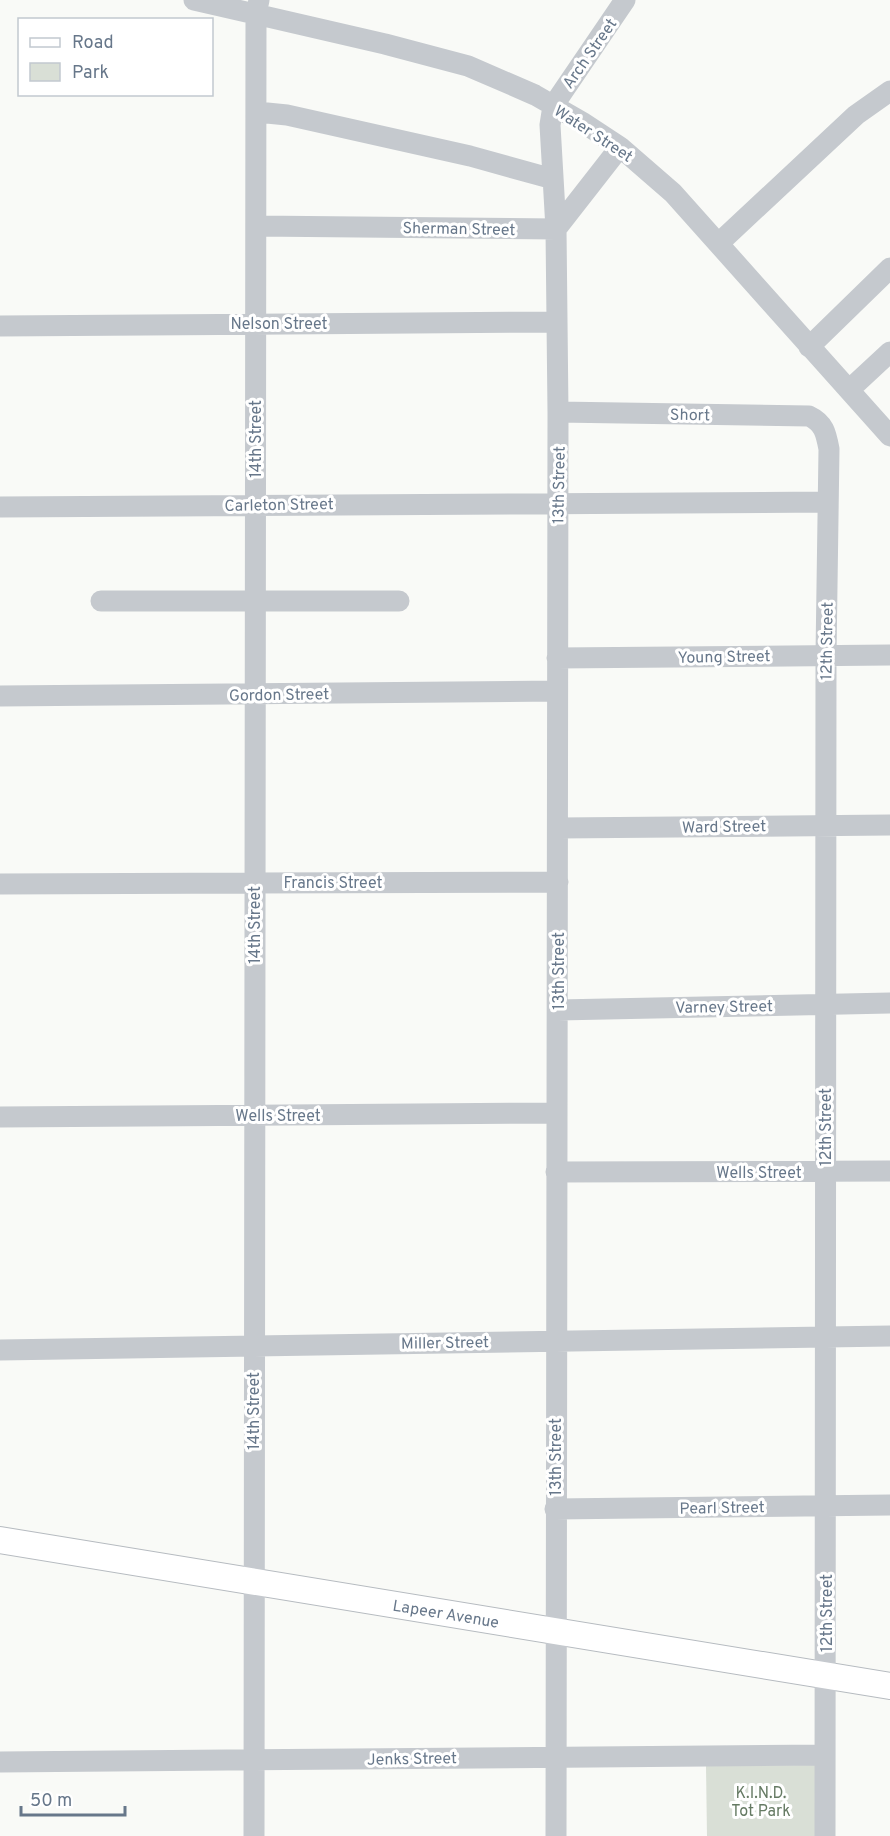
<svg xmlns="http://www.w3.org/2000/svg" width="890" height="1836" font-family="Overpass,sans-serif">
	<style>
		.green { fill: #d9dfd6 }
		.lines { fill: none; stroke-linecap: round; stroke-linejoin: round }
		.major-casing { stroke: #b6bbc0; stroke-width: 28 }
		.minor { stroke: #c5c9ce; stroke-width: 21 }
		.major { stroke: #fff; stroke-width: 26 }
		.labels { text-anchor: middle; stroke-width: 6; stroke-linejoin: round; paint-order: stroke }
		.street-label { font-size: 16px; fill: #67778a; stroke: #fff }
		.park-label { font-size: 16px; fill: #657a63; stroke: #fff }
	</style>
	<rect width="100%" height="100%" fill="#f9faf7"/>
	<path class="green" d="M815,1765V1836H707L706,1766Z"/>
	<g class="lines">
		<g class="major-casing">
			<g id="major">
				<path id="s1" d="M0,1540L890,1686"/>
			</g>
		</g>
		<path class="minor" d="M194,0L385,44L468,66L535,95L582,122L620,147L673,193L890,436
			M257,112L287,115L470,156L553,179
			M257,226L556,229
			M556,229L620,147
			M719,243L856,115L890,91
			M0,326L557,322
			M809,347L890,268
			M849,390L890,352
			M558,412L809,416C824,423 826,433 829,449L826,655L825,1836
			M0,507L828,502
			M101,601H399
			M557,658L890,655
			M0,696L557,691
			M559,828L890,825
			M0,884L558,882
			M558,1010L890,1003
			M0,1117L556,1113
			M556,1172L890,1171
			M0,1350L890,1336
			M555,1509L890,1505
			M0,1762L825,1755
			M254,1836L256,14L259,0
			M556,1836L558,412L556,229L550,125L553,106L625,0"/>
		<use href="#major" class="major"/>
	</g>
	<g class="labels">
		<g class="street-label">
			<text transform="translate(589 53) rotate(-55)" y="6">Arch Street</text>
			<text transform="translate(594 133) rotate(33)" y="6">Water Street</text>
			<text transform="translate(459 228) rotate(1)" y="6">Sherman Street</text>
			<text x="279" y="329">Nelson Street</text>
			<text transform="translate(690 414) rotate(1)" y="6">Short</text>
			<text transform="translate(255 439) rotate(-90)" y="6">14th Street</text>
			<text transform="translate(558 485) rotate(-89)" y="6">13th Street</text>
			<text transform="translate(279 504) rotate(-1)" y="6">Carleton Street</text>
			<text transform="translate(826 641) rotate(-89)" y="6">12th Street</text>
			<text transform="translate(724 656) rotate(-1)" y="6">Young Street</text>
			<text transform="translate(279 694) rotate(-1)" y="6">Gordon Street</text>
			<text transform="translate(724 826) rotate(-1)" y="6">Ward Street</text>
			<text x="333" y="888">Francis Street</text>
			<text transform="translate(254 925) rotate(-90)" y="6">14th Street</text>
			<text transform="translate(558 971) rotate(-90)" y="6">13th Street</text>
			<text transform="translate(724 1006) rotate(-1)" y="6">Varney Street</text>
			<text x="278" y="1121">Wells Street</text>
			<text transform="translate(825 1127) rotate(-90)" y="6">12th Street</text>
			<text x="759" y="1178">Wells Street</text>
			<text transform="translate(445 1342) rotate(-1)" y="6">Miller Street</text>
			<text transform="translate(253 1411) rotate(-90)" y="6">14th Street</text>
			<text transform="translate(555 1457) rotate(-90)" y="6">13th Street</text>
			<text transform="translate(722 1507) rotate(-1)" y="6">Pearl Street</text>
			<text dy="6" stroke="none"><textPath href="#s1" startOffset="452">Lapeer Avenue</textPath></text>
			<text transform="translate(826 1613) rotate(-90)" y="6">12th Street</text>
			<text transform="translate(412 1758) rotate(-1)" y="6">Jenks Street</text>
		</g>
		<g class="park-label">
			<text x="761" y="1798">K.I.N.D.<tspan x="761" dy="18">Tot Park</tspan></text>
		</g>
	</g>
	<rect x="18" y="18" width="195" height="78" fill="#ffffff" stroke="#c2c9d0" stroke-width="1.5"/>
	<rect x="30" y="38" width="30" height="9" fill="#ffffff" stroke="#c2c9d0" stroke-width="1.5"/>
	<text x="72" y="48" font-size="18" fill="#67778a">Road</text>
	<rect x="30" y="63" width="30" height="18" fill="#d9dfd6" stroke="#c2c9d0" stroke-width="1.5"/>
	<text x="72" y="78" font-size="18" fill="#67778a">Park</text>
	<path d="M21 1806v9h104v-9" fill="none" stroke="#67778a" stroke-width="3"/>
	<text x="30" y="1806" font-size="18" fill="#67778a" stroke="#ffffff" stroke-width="4.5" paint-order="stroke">50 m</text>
</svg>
